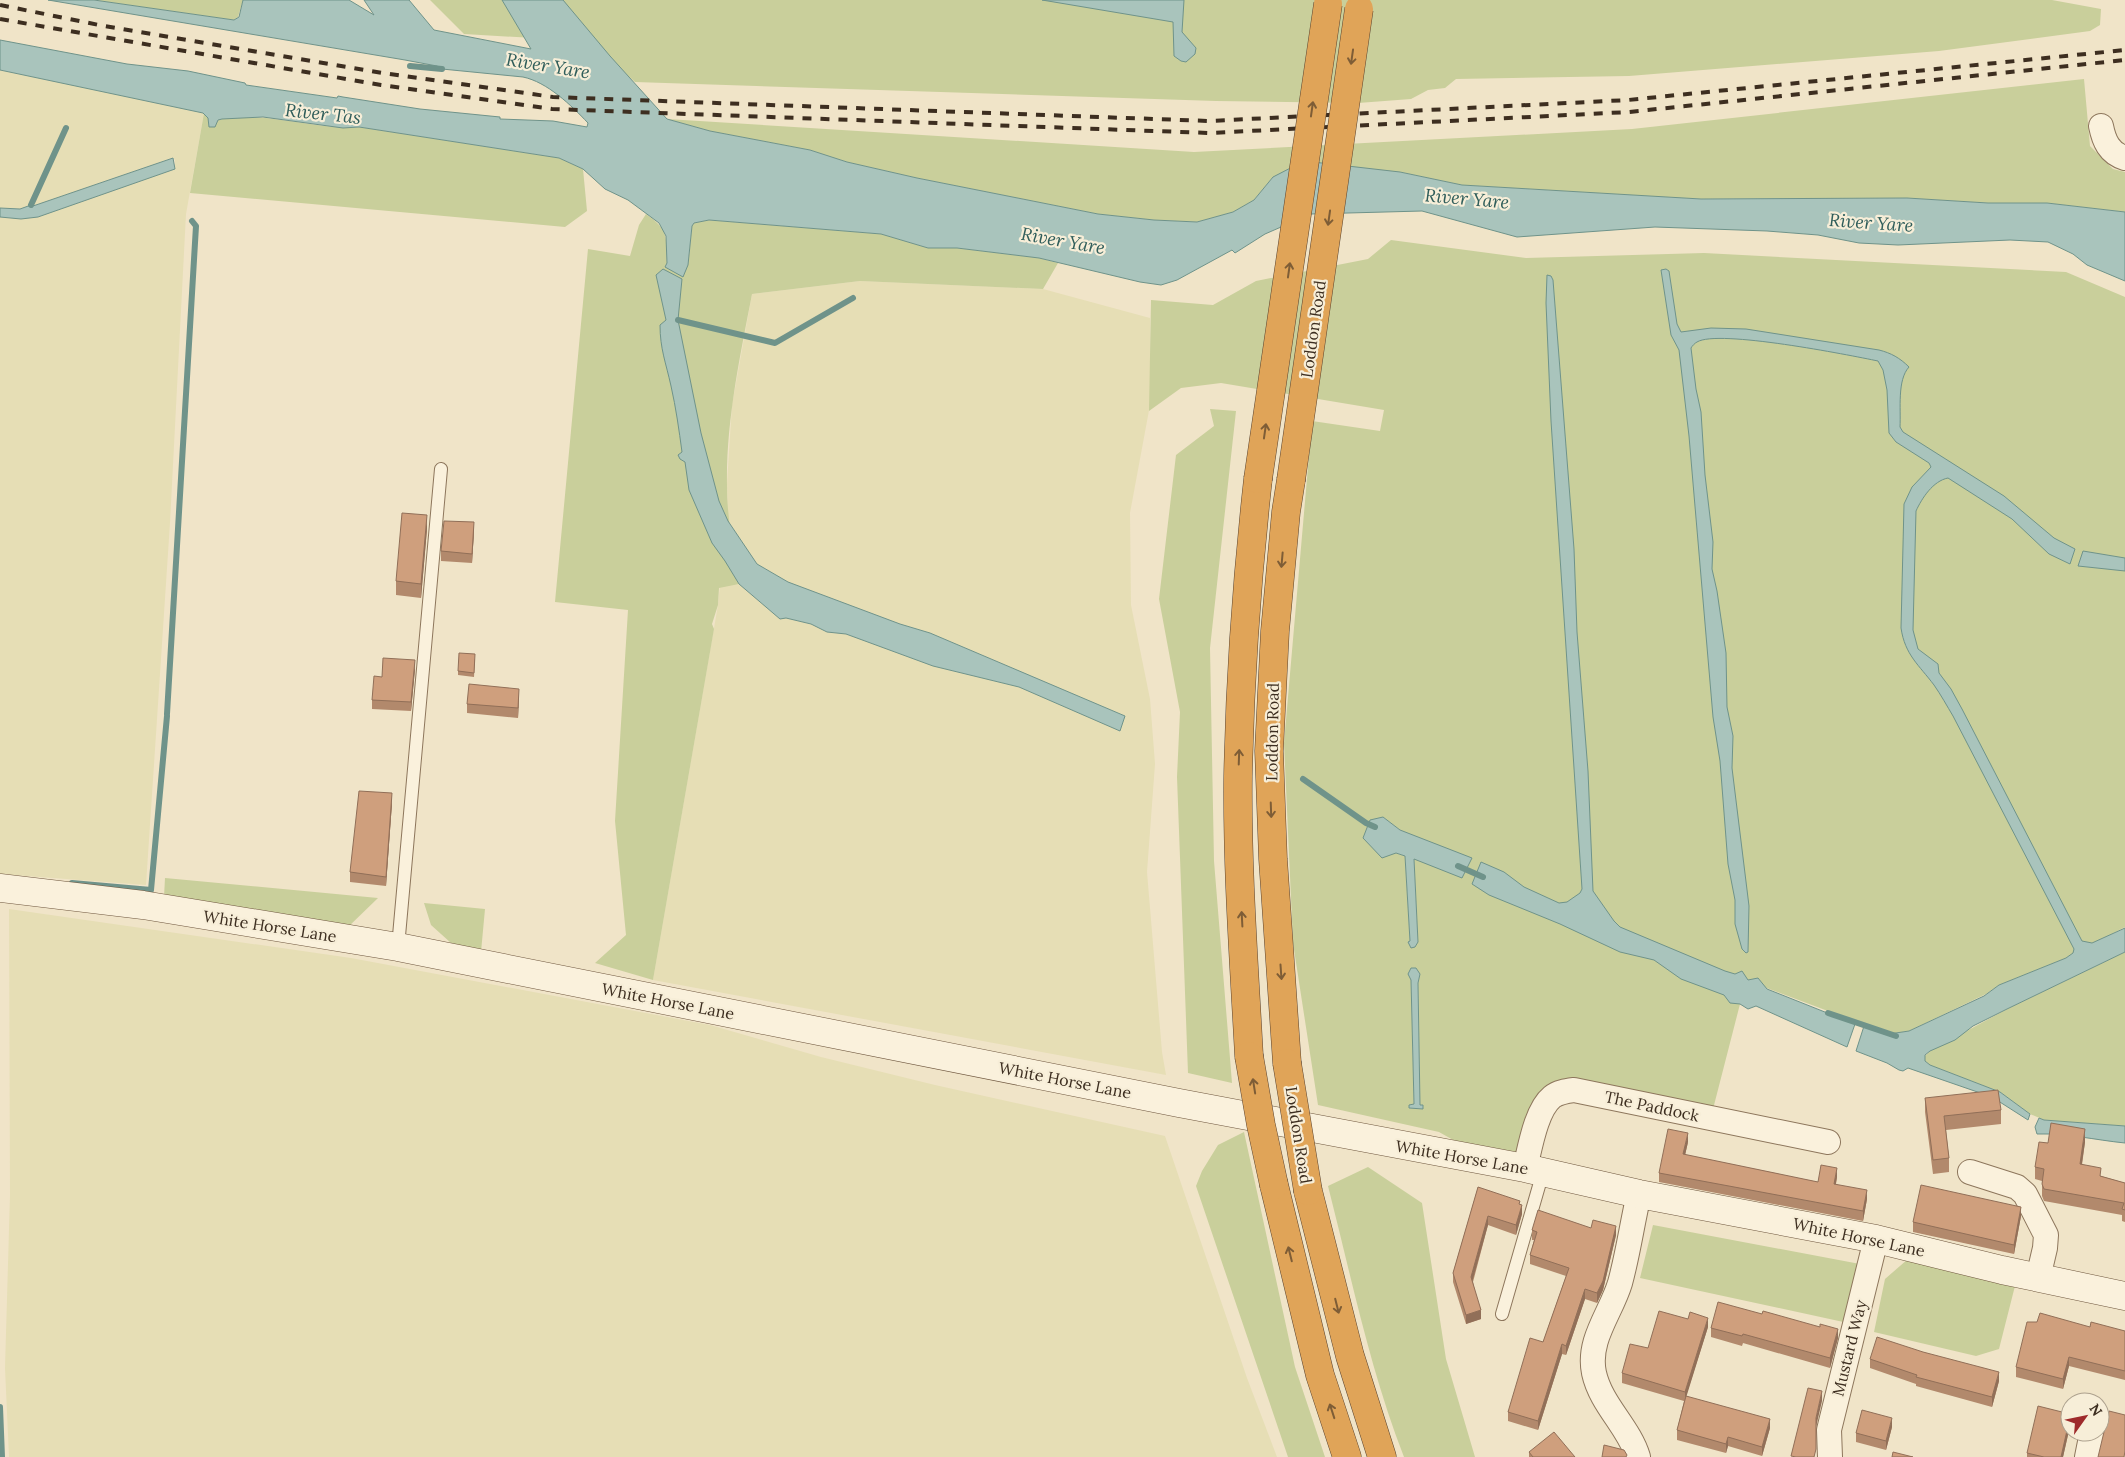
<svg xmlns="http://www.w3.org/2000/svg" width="2125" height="1457" font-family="Lora,serif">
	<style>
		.farmland { fill: #e6deb5 }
		.green { fill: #c9cf9b; fill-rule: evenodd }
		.water { fill: #a9c4bc; stroke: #6f938a }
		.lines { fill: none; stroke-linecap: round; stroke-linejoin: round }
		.stream { stroke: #6f938a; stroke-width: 6 }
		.lane-casing { stroke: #8d765c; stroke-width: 14 }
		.street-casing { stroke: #8d765c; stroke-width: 26 }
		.secondary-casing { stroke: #6f573f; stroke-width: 29 }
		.highway-casing { stroke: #5b4430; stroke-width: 29 }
		.lane { stroke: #faf1dc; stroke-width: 12 }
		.street { stroke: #faf1dc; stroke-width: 24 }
		.secondary { stroke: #faf1dc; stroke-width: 28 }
		.highway { stroke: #e0a458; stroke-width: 28 }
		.rail { stroke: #3d2e20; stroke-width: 4; stroke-dasharray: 9 9; stroke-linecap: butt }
		.highway-bridge-casing { stroke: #5b4430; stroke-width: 29; stroke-linecap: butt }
		.highway-bridge { stroke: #e0a458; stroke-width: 28 }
		.wall { fill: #b2896c }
		.shaded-wall { fill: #916f58 }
		.building { fill: #cf9f7d; stroke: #916f58 }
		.oneway { stroke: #7e5d36 }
		.labels { text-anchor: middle; stroke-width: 4.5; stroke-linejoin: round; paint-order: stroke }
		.street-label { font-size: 16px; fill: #3d2e20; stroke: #f7eed8 }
		.water-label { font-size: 18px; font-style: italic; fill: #2f5d5a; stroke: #f7eed8 }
	</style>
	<rect width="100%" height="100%" fill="#f0e4c8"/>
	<path class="farmland" d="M0,70L204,113L186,214L170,523L146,885L0,874V217L21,219L38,217L175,169V160L173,158L169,159L33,206L31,205L20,209L0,208Z
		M860,281L1043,289L1150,318V405L1130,513L1131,605L1150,699L1155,764L1147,872L1162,1052L1166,1075L653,980L718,605L720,585L739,584L780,619L786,618L811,624L827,632L846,634L933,666L1019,687L1120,731L1125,716L930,633L900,624L788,582L757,564L728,521L727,483L732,405L752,294Z
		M9,909L351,958L710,1025L821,1057L935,1085L1165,1136L1247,1378L1277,1457H9L5,1368L10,1195Z"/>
	<path class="green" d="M94,0H243L238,17L234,20Z
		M430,0H2052L2101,9L2100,25L2090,31L1939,51L1629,76L1456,79L1445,88L1428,90L1411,99L1358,103L1216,101L635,82L598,49L551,39L464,34Z
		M2084,79L2090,146L2113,169L2125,172V212L2047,203H1988L1907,198L1701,199L1656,197L1462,185L1400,172L1273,177L1254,200L1233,212L1197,222L1154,220L1098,214L917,178L847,162L810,150L710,131L667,119L1194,152L1632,129Z
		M204,113L208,118L209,126C213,124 217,120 222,119C268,111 314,130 359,127L559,158L583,169L587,211L565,227L190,193Z
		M646,214C669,230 666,236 667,263L688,265L692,226L694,223L709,220L881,234L928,248H957L1039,258L1058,263L1043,289L860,281L752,294C740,357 726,421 727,485C727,518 733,551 739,584L719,588L718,605L712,624L714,629L653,980L595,963L626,935L615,821L628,610L555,602L588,249L630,256L639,225Z
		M1391,240L1526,258L1704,253L2066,272L2125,297V927L2066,958L1999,985L1986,994L1909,1031L1889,1034L1748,981L1740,1004L1712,1113L1567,1083L1524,1158L1471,1150L1439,1132L1318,1105L1293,943L1284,743L1312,421L1380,431L1384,410L1221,383L1181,388L1149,411L1151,300L1213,305L1256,281L1368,259ZM1383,817L1400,830L1414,858L1418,942L1410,941L1405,856L1396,853ZM1420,974L1418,983L1420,1105L1422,1109L1409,1108L1410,1105H1414L1411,980Z
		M1210,409L1236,411L1210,648L1214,861L1232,1083L1188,1073L1177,777L1180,712L1159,599L1176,455L1214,426Z
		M165,878L378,898L345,930L164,897Z
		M424,903L485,909L481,952L451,943L431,925Z
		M2125,952V1126L2044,1120L2030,1114L2000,1092L1930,1065L1925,1061V1056L1930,1051L2007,1009Z
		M1244,1132L1295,1367L1325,1457H1288L1196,1186L1202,1171L1218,1145Z
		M1368,1167L1422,1203L1446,1359L1475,1457H1404C1370,1370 1351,1276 1328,1186Z
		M1653,1225L1860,1264L1848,1323L1640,1278Z
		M1908,1259L2016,1282L1999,1349L1976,1356L1874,1332L1885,1279Z"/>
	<path class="water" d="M48,0H94L234,20L239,17L243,0H349L374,15L364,0H409L434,30L531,49L502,0H563L610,56L667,119L710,131L810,150L847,162L917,178L1098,214L1154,220L1197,222L1233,212L1254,200L1273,177L1304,161L1400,172L1462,185L1701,199L1907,198L1988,203H2047L2125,212V281L2087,265L2073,254L2048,242L2010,240L1898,245L1859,243L1818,235L1767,231L1655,227L1517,237L1422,211L1311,214L1265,234L1235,253L1232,250L1177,280L1161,285L1140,282L1039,258L957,248H928L881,234L709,220L694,223L692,226L688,265L683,277L665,267L667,263L666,236L659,223L628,200L605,189L583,169L559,158L359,127L343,128L263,117L222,119L218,120L215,127H209L208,118L203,113L0,70V40L127,64L188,71L245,83L246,85L337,98L338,96L343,97L420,109L500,117V119L553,121L587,127L588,123C571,105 547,82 523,77L442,69L437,66L405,60Z
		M1042,0H1184L1182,32L1196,48L1195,54L1186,62L1181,61L1174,56L1173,22Z
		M173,158L175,169L38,217L21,219L0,217V208L20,209L31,205L33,206Z
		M663,269L682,279L678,320L701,433L719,501L728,521L757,564L788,582L900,624L930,633L1125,716L1120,731L1019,687L933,666L846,634L827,632L811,624L786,618L780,619L739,584L725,561L712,543L689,490L685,462L680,459L678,455L682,452C679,430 676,408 671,386C666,363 660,349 660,325L666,320L656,275Z
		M1666,269L1669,271L1677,324L1681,332L1711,328L1746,329L1879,350C1891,353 1900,358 1909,367C1897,380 1901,409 1900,427L1903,432L2004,496L2054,538L2075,549L2070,564L2049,554L2012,519L1948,478C1933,481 1922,498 1916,511L1913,630L1918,649L1938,664L1939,673L1951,689L1962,709L2082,941L2092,943L2125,928V952L2007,1009L1973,1026L1955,1040L1930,1051L1925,1055V1061L1930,1065L2000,1092L2030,1114L2028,1120L1992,1097L1908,1068L1903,1071L1899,1070L1887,1063L1856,1051L1864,1026L1889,1034L1909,1031L1984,996L1999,985L2066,958L2073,953L2074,949L1953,716C1947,706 1941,695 1934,685C1919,665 1905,655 1901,628L1904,504L1912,487L1931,467L1929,463L1896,442L1889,433L1887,390L1883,370L1878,361C1849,355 1718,329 1697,342C1695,343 1692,346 1691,348L1696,389L1701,412L1705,475L1713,542L1712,569L1717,591L1726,653L1727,707L1733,736L1732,768L1749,906L1748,952L1746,953L1742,949L1735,924V900L1728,864L1720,761L1713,717L1689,436L1679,350L1671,335L1661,270Z
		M1547,275L1551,276L1553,280L1574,549L1577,632L1588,771L1593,891L1614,921L1620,927L1725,971L1735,974L1742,971L1748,980L1758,978L1767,989L1855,1024L1847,1047L1756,1006L1748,1009L1740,1004L1730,1003L1724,995L1681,979L1654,960L1620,952L1560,924L1489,895L1472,884L1481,862L1504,872L1524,887L1559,903L1567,902L1580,893L1582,889L1551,421L1546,303Z
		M2083,551L2125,558V571L2078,566Z
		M1383,817L1400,830L1472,858L1462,878L1414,859L1418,942L1415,947L1411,948L1408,942L1410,941L1405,856L1396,853L1382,858L1363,838L1370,820Z
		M1411,968H1416L1420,974L1418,983L1420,1105H1423V1109L1409,1108V1105L1414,1104L1411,980L1408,974Z
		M2039,1118L2044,1120L2125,1126V1143C2095,1140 2067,1133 2037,1134L2035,1127Z"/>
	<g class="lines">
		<path class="stream" d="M410,66L442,69
			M31,205L66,128
			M678,320L775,343L853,298
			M167,714L196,226L192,221
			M1303,779L1366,823L1375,827
			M1458,866L1483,877
			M72,883L151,890L167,716
			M1828,1013L1896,1036
			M0,1407L2,1457"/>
		<g class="lane-casing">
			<path id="lane" d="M398,947L441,469
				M1502,1314L1543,1172"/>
		</g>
		<g class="street-casing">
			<path id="street" d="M2101,126C2104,141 2109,153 2125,158
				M1525,1168C1530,1148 1536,1110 1552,1097C1558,1092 1566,1091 1574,1090L1828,1142
				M1970,1172L2017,1187L2025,1194L2046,1235L2045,1248L2038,1278
				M1638,1457C1629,1427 1601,1405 1594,1373C1587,1340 1611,1313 1620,1283C1628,1254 1632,1224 1639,1194
				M1830,1457L1829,1430L1876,1239
				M2087,1457L2092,1432"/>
		</g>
		<g class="secondary-casing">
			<path id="secondary" d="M0,888L143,905L398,947L1179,1103L1525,1168L1639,1194L1876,1239L2002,1270L2125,1296"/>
		</g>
		<g class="highway-casing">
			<path id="highway" d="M1249,1056C1244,963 1237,869 1238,776C1240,677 1247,578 1258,479
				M1287,1063L1273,859L1269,751L1275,631L1286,512L1291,480
				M1274,1185L1320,1375L1347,1457
				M1308,1191L1350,1356L1382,1457"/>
		</g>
		<use href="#lane" class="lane"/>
		<use href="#street" class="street"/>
		<use href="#secondary" class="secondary"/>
		<use href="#highway" class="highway"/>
		<path class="rail" d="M0,5L104,26L383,73L553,97L1209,121L1628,100L2125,50
			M0,19L381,85L552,109L1209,133L1629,112L2125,60"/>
		<g class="highway-bridge-casing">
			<path id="highway-bridge" d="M1258,479L1328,4
				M1291,480L1359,9
				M1249,1056L1261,1125L1274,1185
				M1287,1063L1308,1191"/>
		</g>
		<use href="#highway-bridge" class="highway-bridge"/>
	</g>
	<path class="wall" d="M427,529L421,598L396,595V581Z
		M474,531L472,563L441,561V551Z
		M475,659L474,677L458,675V671Z
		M415,669L411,711L372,709V700L382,677Z
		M519,698L518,718L467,713V704Z
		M392,803L386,886L350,882V872Z
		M1925,1098L2001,1110V1124L1946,1130L1949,1158V1172L1933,1174L1925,1112Z
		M1688,1142L1685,1155L1818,1182L1837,1177L1836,1184L1867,1199L1863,1221L1659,1182V1173Z
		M2085,1142L2082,1165L2101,1176L2125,1183V1222L2122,1221V1215L2044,1201L2042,1196V1181L2035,1179V1167L2048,1143Z
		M1478,1187L1520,1204L1522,1214L1516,1235L1488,1225L1473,1282L1481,1319L1466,1324L1453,1282V1273Z
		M2021,1216L2014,1254L1913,1232V1222Z
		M1591,1228L1616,1235L1603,1290L1597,1303L1585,1299L1566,1355L1562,1354L1538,1430L1508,1421V1412L1543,1342L1566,1276L1530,1264V1255L1534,1240H1532V1230Z
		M1708,1327L1686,1396L1770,1428L1762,1456L1728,1446L1726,1453L1677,1440V1430L1684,1401L1622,1383V1373L1648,1348Z
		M2090,1327L2125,1331V1380L2069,1366L2063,1389L2016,1377V1367Z
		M1711,1328L1838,1338L1830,1368L1743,1343L1742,1346L1711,1337Z
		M1870,1359L1999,1381L1992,1407L1916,1386V1384L1870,1368Z
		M2070,1426L2063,1457H2027V1453Z
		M1892,1427L1886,1450L1856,1442V1433Z
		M1529,1452L1575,1457H1529Z"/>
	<path class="shaded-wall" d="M427,515V529L421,598V584Z
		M474,522V531L472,563V554Z
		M415,660V669L411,711V702Z
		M519,689V698L518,718V708Z
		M392,793V803L386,886V877Z
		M2085,1129V1142L2080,1176V1164Z
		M1688,1133V1142L1683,1164V1154Z
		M1837,1168V1177L1834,1193V1184Z
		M1867,1190V1199L1863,1221V1211Z
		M1522,1205V1214L1516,1235V1225Z
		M2021,1207V1216L2014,1254V1245Z
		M1488,1216V1225L1471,1286V1277Z
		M1616,1226V1235L1603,1290L1597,1303V1293Z
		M1585,1289V1299L1566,1355V1346Z
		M1481,1310V1319L1466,1324V1315Z
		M1708,1318V1327L1685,1401V1392Z
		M1838,1329V1338L1830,1368V1358Z
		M1562,1344V1354L1538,1430V1421Z
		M2069,1357V1366L2063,1389V1379Z
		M1999,1372V1381L1992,1407V1397Z
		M1822,1391V1401L1816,1427V1418Z
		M2070,1417V1426L2063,1457H2061Z
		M1892,1418V1427L1886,1450V1441Z
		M1770,1419V1428L1762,1456V1447Z
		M1728,1437V1446L1726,1453V1444Z"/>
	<path class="building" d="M402,513L427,515L421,584L396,581Z
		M444,521L474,522L472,554L441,551Z
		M459,653L475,654L474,673L458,671Z
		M383,658L415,660L411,702L372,700L374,676L382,677Z
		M469,684L519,689L518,708L467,704Z
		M359,791L392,793L386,877L350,872Z
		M1998,1090L2001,1110L1944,1116L1949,1158L1933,1160L1925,1098Z
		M2051,1123L2085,1129L2080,1164L2101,1168L2100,1176L2125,1183V1210L2122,1209L2124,1203L2044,1189L2042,1184L2044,1169L2035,1167L2039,1142L2048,1143Z
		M1668,1129L1688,1133L1683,1154L1818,1182L1821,1165L1837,1168L1834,1184L1867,1190L1863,1211L1659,1173Z
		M1921,1185L2021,1207L2014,1245L1913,1222Z
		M1478,1187L1520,1201L1519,1204L1522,1205L1516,1225L1488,1216L1471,1277L1481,1310L1466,1315L1453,1273Z
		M1538,1210L1591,1228L1593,1220L1616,1226L1603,1281L1597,1293L1585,1289L1566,1346L1562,1344L1538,1421L1508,1412L1530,1338L1543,1342L1569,1268L1530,1255L1537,1232L1532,1230Z
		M1718,1302L1762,1314L1763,1311L1820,1327V1324L1838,1329L1830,1358L1743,1334L1742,1336L1711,1328Z
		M1659,1311L1688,1319L1690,1312L1708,1318L1685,1392L1622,1373L1630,1344L1648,1348Z
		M2040,1313L2090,1327L2091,1322L2125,1331V1371L2069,1357L2063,1379L2016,1367L2027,1322H2037Z
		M1877,1337L1923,1352L1999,1372L1992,1397L1916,1377L1917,1375L1870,1359Z
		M1808,1388L1822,1391L1816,1418V1449L1814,1457H1796L1791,1456Z
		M1686,1396L1770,1419L1762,1447L1728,1437L1726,1444L1677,1430Z
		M2038,1406L2070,1414V1417L2061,1457H2044L2027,1453Z
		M1862,1410L1892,1418L1886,1441L1856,1433Z
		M2109,1411L2125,1415V1451L2124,1457H2098Z
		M1554,1432L1575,1457H1533L1529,1452Z
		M1604,1445L1624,1450L1627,1455L1626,1457H1602Z
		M1893,1452L1913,1457H1892Z"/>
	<defs><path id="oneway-shaft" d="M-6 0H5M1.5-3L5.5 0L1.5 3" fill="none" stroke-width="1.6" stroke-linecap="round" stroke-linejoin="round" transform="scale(1.25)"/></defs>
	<g class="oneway">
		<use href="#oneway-shaft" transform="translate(1352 57) rotate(98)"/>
		<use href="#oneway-shaft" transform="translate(1312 109) rotate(-82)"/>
		<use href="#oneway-shaft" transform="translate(1329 218) rotate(98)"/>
		<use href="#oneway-shaft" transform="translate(1289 270) rotate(-82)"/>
		<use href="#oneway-shaft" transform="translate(1265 431) rotate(-82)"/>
		<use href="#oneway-shaft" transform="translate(1282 560) rotate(95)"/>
		<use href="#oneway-shaft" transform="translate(1239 757) rotate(-88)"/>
		<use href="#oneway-shaft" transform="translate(1271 810) rotate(88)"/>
		<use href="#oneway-shaft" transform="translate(1242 919) rotate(-93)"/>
		<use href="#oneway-shaft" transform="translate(1281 972) rotate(86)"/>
		<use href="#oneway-shaft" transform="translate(1254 1086) rotate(-99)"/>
		<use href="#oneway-shaft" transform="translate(1290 1254) rotate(-104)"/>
		<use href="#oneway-shaft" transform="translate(1337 1306) rotate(76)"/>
		<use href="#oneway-shaft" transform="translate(1332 1411) rotate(-108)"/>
	</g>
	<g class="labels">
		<g class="street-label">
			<text transform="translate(1313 329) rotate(-82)" y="6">Loddon Road</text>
			<text transform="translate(1272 732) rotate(-89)" y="6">Loddon Road</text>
			<text transform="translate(270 926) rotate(9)" y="6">White Horse Lane</text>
			<text transform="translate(668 1001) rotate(11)" y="6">White Horse Lane</text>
			<text transform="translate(1065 1080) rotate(11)" y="6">White Horse Lane</text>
			<text transform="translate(1652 1106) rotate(12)" y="6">The Paddock</text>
			<text transform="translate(1299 1135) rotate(81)" y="6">Loddon Road</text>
			<text transform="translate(1462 1157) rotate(10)" y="6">White Horse Lane</text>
			<text transform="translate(1859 1237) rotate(12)" y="6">White Horse Lane</text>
			<text transform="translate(1849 1348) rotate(-76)" y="6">Mustard Way</text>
		</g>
		<g class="water-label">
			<text transform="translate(548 66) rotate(9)" y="6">River Yare</text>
			<text transform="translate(323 114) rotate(6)" y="6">River Tas</text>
			<text transform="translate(1467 199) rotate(5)" y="6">River Yare</text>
			<text transform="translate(1871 223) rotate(4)" y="6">River Yare</text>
			<text transform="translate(1063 241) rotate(10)" y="6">River Yare</text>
		</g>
	</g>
	<g transform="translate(2085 1417) rotate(57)"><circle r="24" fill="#f7eed8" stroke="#ada18e"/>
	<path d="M0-4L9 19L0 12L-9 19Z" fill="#9e2a2b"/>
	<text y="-8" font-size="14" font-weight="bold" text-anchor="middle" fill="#3d2e20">N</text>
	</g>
</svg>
